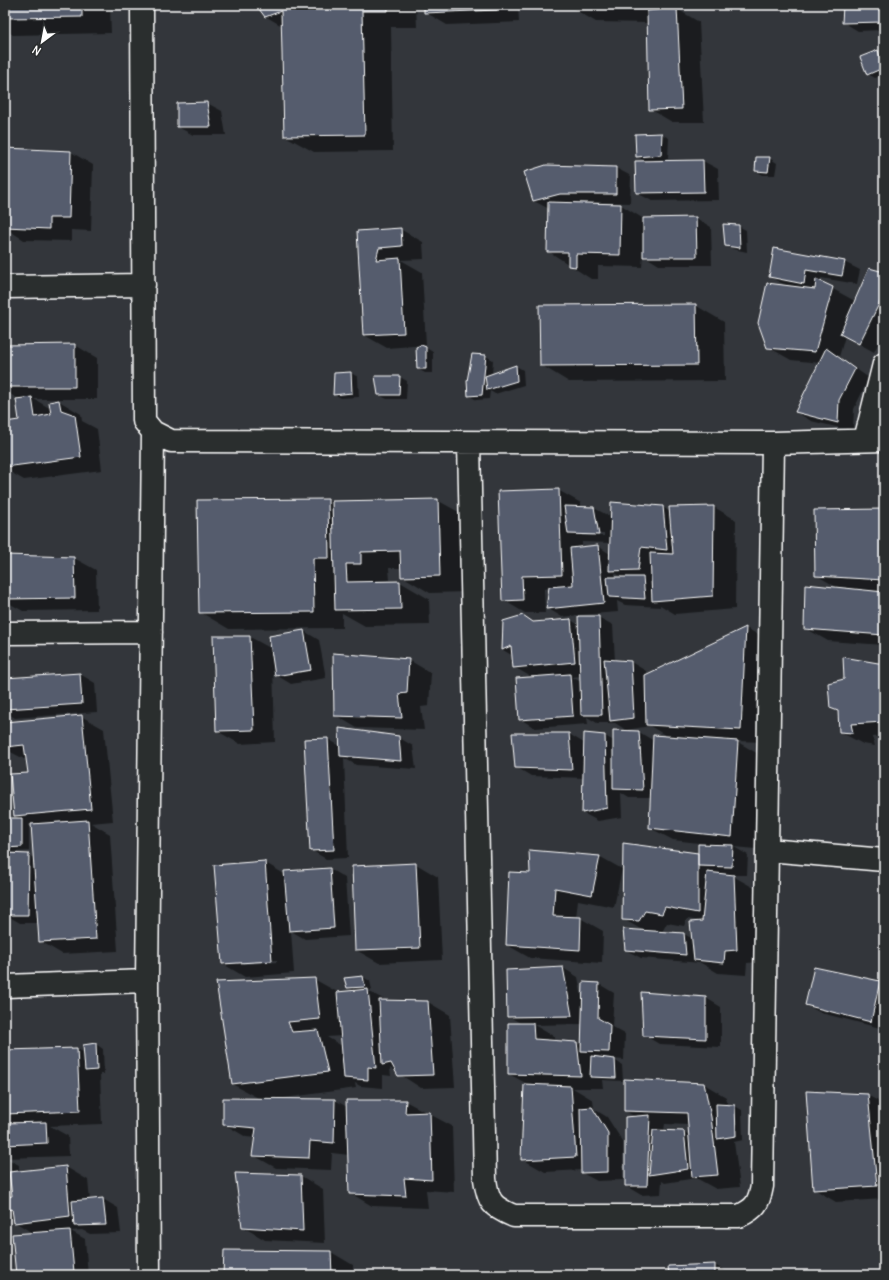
<svg xmlns="http://www.w3.org/2000/svg" width="889" height="1280" font-family="Delius,sans-serif">
	<style>
		.shadow { fill: #0007; fill-rule: evenodd }
		.building { fill: #555b6d; stroke: #fff }
		.lines { fill: none; stroke-linecap: round; stroke-linejoin: round }
		.minor-casing { stroke: #fff; stroke-width: 25 }
		.minor { stroke: #2a2d2e; stroke-width: 22 }
	</style>
	<rect width="100%" height="100%" fill="#33363b"/>
	<filter id="ink" filterUnits="userSpaceOnUse"><feTurbulence type="fractalNoise" baseFrequency=".025" numOctaves="2"/><feDisplacementMap in="SourceGraphic" scale="8" xChannelSelector="R" yChannelSelector="G"/><feConvolveMatrix kernelMatrix="1 2 1 2 8 2 1 2 1" color-interpolation-filters="sRGB"/></filter>
	<g filter="url(#ink)">
		<path class="shadow" d="M5,5H110L111,33L13,35L5,30Z
			M257,5H416L417,27H391L393,151L314,152L285,136L282,26L265,16Z
			M425,5H518L519,22L447,25L425,12Z
			M567,5H667V10L677,9L699,22L704,122H672L650,109L648,23L596,22Z
			M844,5H884V30L858,31L843,22Z
			M878,52L884,55V75L875,78L868,74Z
			M207,103L222,111L226,135H193L178,127V104Z
			M661,134L669,138L668,159L654,160V161H703L718,169L719,200L652,201L637,193L646,162L637,156Z
			M5,143L12,150L71,152L93,165L91,231L71,230V241L24,240L5,228Z
			M769,158L777,163L775,175H763L756,171Z
			M616,168L631,176L630,203L575,202L569,204L621,205L644,219L696,218L711,227L712,265H659L643,255L642,267L598,266V279H591L548,251L549,209L534,201L526,173Z
			M738,226L746,230L747,252L733,249L726,245Z
			M400,229L423,242L424,259L401,260L422,272L426,345L387,348L364,335L358,232Z
			M844,262L860,270L857,284L821,278L820,282L855,301L884,273V332L874,352L845,336L839,357L869,378L854,409L853,431L811,421L796,412L820,363L791,360L768,347L787,286L770,277Z
			M695,305L724,322L725,381L569,382L541,365Z
			M75,345L97,358V399H34L51,409L59,401L81,414L82,421L97,429L102,470L24,480L5,469V423L20,421V400L5,391V346Z
			M426,348L433,352V373H425L418,369Z
			M486,356L493,360L492,375L516,366L523,370L524,385L495,394L490,391L489,399L477,400L469,396Z
			M351,373L358,377L359,397L341,398L334,394Z
			M376,377H400L407,381L406,399H387L379,395Z
			M558,490L581,503V507L594,508L609,516L610,521L663,507L670,512L714,507L736,520L735,609L675,614L660,605V607L625,605L617,601L618,612L580,615V617H598L613,625L615,661L631,662L646,671L647,676L746,628L768,640L763,742L736,741L760,755L755,849L734,847L748,855L747,875H731L756,889L759,962L747,963L746,975L718,973L701,963L641,958L626,950L644,931L623,919L707,844L673,840L650,828L652,798H629L621,793L622,817L598,821L583,813L584,778L531,776L516,767L513,734H569L584,743L605,736L614,741L639,732L654,741L668,737L650,726L626,730L615,723H597L587,717L588,724L535,728L520,719L533,678L514,667L513,656L503,650L504,621L522,616L535,623L571,620L579,625V615L562,617L547,608L550,588L544,589L545,613H525L503,600ZM582,534H604V536H582ZM582,542L611,543L610,554L598,546L582,548ZM615,573L624,578H615ZM581,676V682L572,677ZM687,919L701,921L693,939L684,934L662,932L667,923L684,926Z
			M328,500L333,503L437,500L466,516L468,592L430,593L402,576L401,568H389L390,580H375V583L400,582L429,599L430,625L365,626L342,613V628L229,629L200,612Z
			M884,510V591H882L884,592V645L828,641L805,628L838,588L816,575Z
			M5,556L74,558L96,570L97,610L23,611L5,601Z
			M304,631L319,640L326,678L291,684L276,675L273,663L275,742L240,744L217,731L250,637L272,649L270,636Z
			M409,660L431,673L429,706L421,707L424,730L357,728L335,715Z
			M884,666V736L873,737L875,746L863,744L840,732L839,712L830,707Z
			M80,674L95,683L97,712L15,718L5,712V679Z
			M81,716L104,729L113,821L91,823L110,834L118,951L62,954L40,941L39,923H20L6,915L9,945H5V899L28,855L34,858L32,826L29,824V851L9,852L5,849V819H20L15,816L29,773L27,759H24L5,749V723Z
			M398,737L413,746L416,769L356,765L344,758L348,858L326,859L311,850L305,740L328,739L340,746Z
			M599,856L622,869L614,907L578,900L576,918H580L603,931L602,963L530,958L507,945L531,874Z
			M264,862L286,875L330,869L345,878L349,936L305,939L291,931L294,973L245,977L223,964ZM277,960V962L243,964V962Z
			M416,864L438,877L442,960L379,963L356,950Z
			M563,968L578,977L583,1004L599,984L614,993L612,1027L625,1034L624,1060L613,1059L622,1065L623,1081L602,1080L603,1088H573L593,1100L594,1109L607,1117L623,1142V1180L597,1181L582,1173V1170L545,1172L522,1159L529,1085L509,1074L522,1024L508,1016ZM583,1024V1046L577,1043L555,1041V1037L534,1025Z
			M814,968L884,985V1029L821,1013L806,1005Z
			M363,977L370,981L372,990L368,991L383,999V1001L428,1002L450,1015L455,1087L421,1088L390,1068L391,1076L383,1075V1088L360,1086L355,1083L356,1088L277,1099L335,1100L347,1107L405,1101L452,1126L454,1192L426,1190L428,1208L372,1206L350,1193L349,1155L332,1153L331,1170L276,1168L253,1155L256,1138L246,1137L224,1124L260,1099L232,1084L314,979L339,993L355,991L347,987ZM342,1036V1046L327,1037Z
			M706,998L721,1007V1047L659,1044L644,1035Z
			M96,1044L103,1049L104,1074H100L102,1124L50,1126L68,1136L69,1156L6,1158L19,1165V1172L66,1167L88,1180L90,1201L103,1199L118,1208L121,1233L90,1234L82,1230L71,1231L85,1239L88,1275H17L13,1235L34,1234L15,1222L14,1218L5,1219V1051L77,1049L85,1053Z
			M704,1084L726,1097L728,1106H735L742,1110L743,1140L734,1142L740,1187L716,1189L696,1178L665,1183L662,1181L661,1194L641,1195L626,1186L636,1117L625,1111ZM665,1124L689,1125L690,1135L684,1132L664,1131Z
			M867,1095L884,1104V1199L836,1202L814,1189Z
			M301,1176L323,1189L325,1243L265,1240L243,1227Z
			M331,1252L353,1265V1275H224Z
			M715,1265L732,1275H670L669,1267Z"/>
		<path class="building" d="M5,5H82V17L5,18Z
			M256,5H388V11H362L365,135L284,136L281,11L265,17Z
			M424,5H496L497,10L424,13Z
			M566,5H638V7L566,6Z
			M843,5H884L883,22L842,23Z
			M677,8L682,109L649,110L647,11Z
			M878,50L883,68L867,75L860,57Z
			M207,102L211,127H177V103Z
			M662,133L661,155L636,157L635,134Z
			M5,148L71,151L69,218H49V229L5,227Z
			M756,157H770L768,172L755,171Z
			M703,160L704,192L636,193L635,161Z
			M546,165L616,167V194H560L533,201L524,172Z
			M548,202L621,204L620,255L576,254V267L568,266V252H547Z
			M696,217L697,257H643V218Z
			M723,224L739,225L740,248L725,246Z
			M401,228L402,246L379,248L376,260L400,258L404,333L363,335L357,231Z
			M774,248L845,261L842,276L806,270L804,284L769,277Z
			M869,268L884,272V294L859,344L840,334Z
			M816,279L833,287L815,352L767,348L758,323L767,283L815,289Z
			M696,304L697,365L540,366L539,305Z
			M75,344V387H5V345Z
			M421,345L426,347V369H417L416,347Z
			M826,348L855,369L839,400L838,423L795,412Z
			M472,354L486,355L482,395L468,396L467,381Z
			M516,365L517,381L487,390L485,376Z
			M351,372L352,393L333,395L334,373Z
			M375,376H400L399,395H378Z
			M32,397L35,417L51,414L49,402L59,400L61,410L75,415L81,457L5,467V422L19,420L16,399Z
			M559,489L562,575L522,576L523,600L502,601L498,491Z
			M328,499L329,558H313L314,612L199,613L197,500Z
			M438,499L440,576L401,577L400,551L361,552V564H346L347,582L400,581L401,609L335,610L332,501Z
			M611,502L663,506L667,550L641,547L638,570L609,571Z
			M564,506L594,507L599,535L568,534Z
			M714,506L713,596L652,601L650,553L673,554L669,507Z
			M884,509V580L815,576L814,510Z
			M598,545L604,603L546,609L549,587L573,585L570,548Z
			M5,555L74,557L75,598L5,599Z
			M607,577H643L645,599L609,597Z
			M805,584L884,592V635L804,629Z
			M523,615L533,622L571,619L575,662L513,668L511,646L502,650L503,621Z
			M578,616H599L602,715H581Z
			M746,627L741,730L646,725L645,675Z
			M304,630L311,670L275,676L269,636Z
			M213,636H250L254,730L216,731Z
			M333,653L409,659L407,693L399,694L402,718L334,716Z
			M843,657L884,664V722L851,724L853,733L839,732L838,711L830,708L828,683L844,679Z
			M604,659L631,661L634,718L610,721Z
			M80,673L82,704L5,709V678Z
			M570,674L573,716L519,720L516,678Z
			M82,715L91,809L14,816L10,774L28,773L24,745L5,747V722Z
			M339,728L399,736L401,761L340,756Z
			M613,730L639,731L643,790L613,789Z
			M512,733H569L572,770L515,768Z
			M584,733L605,735L607,808L582,813Z
			M653,735L738,741L732,837L649,828Z
			M328,738L334,850L310,851L304,739Z
			M5,818H22V847L5,848Z
			M88,820L96,939L39,942L31,824Z
			M623,843L698,853V913L665,907L662,914L645,911L639,921L622,920Z
			M698,844L733,845L732,867L698,866Z
			M529,850L600,856L592,895L555,888L553,916L581,917L580,950L506,945L509,872L530,873Z
			M5,853L29,854L28,915H5Z
			M265,861L272,961L222,964L214,865Z
			M416,863L420,948L355,950L352,866Z
			M330,868L334,928L289,931L284,871Z
			M707,872L734,875L737,950L725,951L724,963L694,960L690,922L702,921Z
			M623,929L684,933L686,955L625,950Z
			M563,967L572,1016L507,1017L506,970Z
			M814,967L880,981L871,1022L805,1005Z
			M363,976L365,987L347,988L344,978Z
			M315,978L320,1019L288,1022L292,1032L318,1030L328,1072L232,1084L216,982Z
			M583,982L599,983L598,1018L610,1025L609,1052L581,1051Z
			M368,989L376,1068L368,1067V1080L344,1078L337,992Z
			M641,992L706,997V1039L643,1036Z
			M379,1000L428,1001L433,1075L398,1076L391,1063L382,1065Z
			M508,1023H533L534,1039L577,1042L581,1076L508,1074Z
			M96,1043L97,1070L85,1071L83,1045Z
			M77,1048L80,1111L5,1114V1050Z
			M591,1056L615,1059L616,1078L590,1077Z
			M624,1079L704,1083L711,1117L718,1175L692,1177L687,1113L624,1111Z
			M524,1084L571,1086L576,1157L521,1160Z
			M806,1091L868,1094L877,1186L813,1190Z
			M223,1098L335,1099L334,1143L310,1141L309,1158L252,1156L256,1128L223,1125Z
			M346,1100H406L405,1113L430,1112L432,1180L404,1178L406,1196L349,1194Z
			M716,1104L735,1105L736,1136L717,1139Z
			M592,1107L608,1133V1172L581,1173L580,1108Z
			M650,1115L647,1186H625V1117Z
			M46,1122L47,1143L5,1145V1123Z
			M653,1130L684,1131L688,1169L649,1175Z
			M66,1166L70,1216L14,1223L12,1209L7,1210L6,1197L12,1196L9,1172Z
			M235,1173L301,1175L303,1231L242,1227Z
			M103,1198L106,1225L74,1226L72,1201Z
			M70,1230L74,1272L16,1275L12,1234Z
			M224,1250L331,1251L332,1275H223Z
			M715,1264V1275H669L668,1266Z
			M746,1272L773,1275H746Z"/>
		<g class="lines">
			<g class="minor-casing">
				<path id="minor" d="M142,5L144,421L153,432L171,441L773,443L884,440
					M5,287L144,285
					M865,440L884,364
					M469,443L485,1179C488,1202 492,1207 514,1216H739C755,1209 759,1203 762,1186L773,443
					M5,633L151,632
					M768,850L884,860
					M5,986L147,981
					M149,1275L147,981L153,432"/>
			</g>
			<use href="#minor" class="minor"/>
		</g>
	</g>
	<rect width="889" height="1280" fill="none" stroke="#2a2d2e" stroke-width="20"/>
	<rect x="10" y="10" width="869" height="1260" fill="none" stroke="#fff" stroke-width="1.5" filter="url(#ink)"/>
	<g transform="translate(42 42) rotate(212)" stroke="#2a2d2e" stroke-width="3" paint-order="stroke">
	<path d="M0-3L7 15L0 10L-7 15Z" fill="#ffffff"/>
	<text y="-6" font-size="11" font-weight="bold" text-anchor="middle" fill="#ffffff">N</text>
	</g>
</svg>
